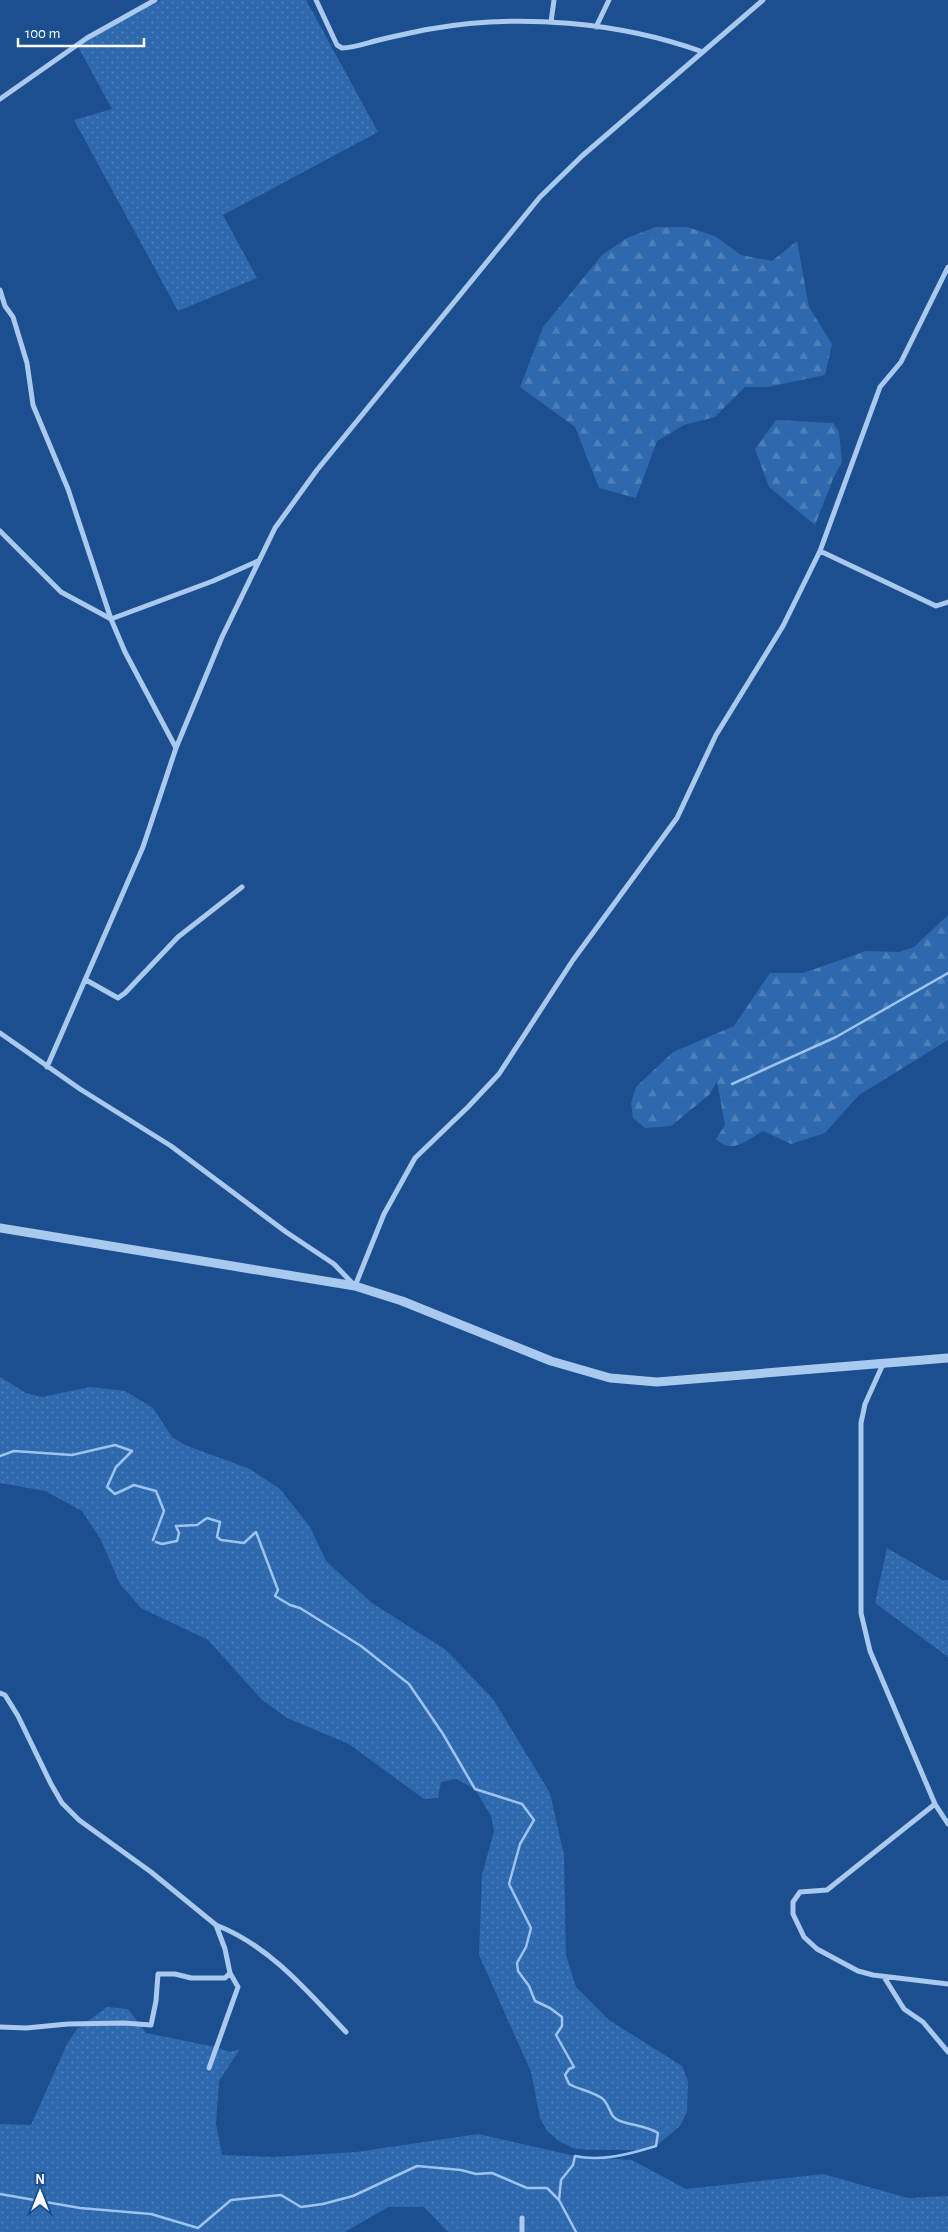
<svg xmlns="http://www.w3.org/2000/svg" width="948" height="2232" font-family="'Alegreya Sans',sans-serif">
	<style>
		.grass { fill: url(#grass-dots) }
		.forest { fill: url(#forest-firs) }
		.lines { fill: none; stroke-linecap: round; stroke-linejoin: round }
		.stream { stroke: #9cc4f0; stroke-width: 2.5 }
		.minor { stroke: #a9c9ee; stroke-width: 5 }
		.tertiary { stroke: #a9c9ee; stroke-width: 9 }
	</style>
	<defs>
		<pattern id="grass-dots" width="8" height="8" patternUnits="userSpaceOnUse" patternTransform="scale(1.25)"><rect width="8" height="8" fill="#2e69ad"/><path d="M2 2h.1M6 6h.1" fill="none" stroke="#4d80b9" stroke-width="1.8" stroke-linecap="round"/></pattern>
		<pattern id="forest-firs" width="22" height="20" patternUnits="userSpaceOnUse" patternTransform="scale(1.25)"><rect width="22" height="20" fill="#2e69ad"/><path d="M5 1l3.5 6h-7zM16 11l3.5 6h-7z" fill="#4d80b9"/></pattern>
	</defs>
	<rect width="100%" height="100%" fill="#1b4f8f"/>
	<path class="grass" d="M161,0H306L378,132L223,215L257,278L178,311L74,120L112,109L77,45Z
		M0,1377L26,1393L42,1397L90,1387L125,1391L153,1408L172,1437L185,1445L250,1469L280,1489L310,1527L326,1561L372,1603L446,1650L493,1699L550,1793L564,1855L566,1955L576,1987L609,2020L682,2066L688,2081L687,2112L680,2126L656,2146L643,2150H587L573,2148L559,2141L547,2131L540,2118L531,2072L479,1955L482,1875L494,1831L491,1816L475,1789L456,1779L441,1782L438,1798L424,1799L349,1744L287,1718L262,1700L208,1640L141,1608L120,1584L101,1540L82,1511L45,1491L0,1483Z
		M887,1548L942,1580H948V1657L875,1603Z
		M107,2007L128,2009L146,2033L216,2047L230,2052L240,2049L219,2081L216,2124L222,2155L274,2157L356,2152L478,2134L575,2156L632,2160L686,2189L823,2174L908,2198L948,2196V2232H448L424,2207H388L345,2232H0V2124L31,2125L67,2044L77,2029Z"/>
	<path class="forest" d="M656,227H687L715,236L741,255L772,261L797,241L809,307L832,344L825,375L768,387H745L715,417L684,425L657,441L636,498L599,488L575,427L520,387L543,327L602,255L627,238Z
		M776,420L833,423L839,432L842,462L833,479L815,525L769,487L755,449Z
		M948,915V1040L859,1095L825,1133L791,1144L763,1131C747,1140 732,1155 716,1139L725,1125L717,1082L709,1095L671,1126L645,1128L633,1118L631,1103L636,1087L673,1052L734,1026L770,973H803L866,951L899,952L914,947Z"/>
	<g class="lines">
		<path class="stream" d="M732,1084L836,1037L948,973
			M0,1456L14,1451L72,1455L115,1445L132,1451L116,1467L107,1487L115,1494L134,1485L156,1491L164,1511L153,1540
			M156,1542L162,1544L177,1541L179,1533L176,1526L197,1525L207,1518L220,1522L217,1537L221,1540L244,1543L256,1532L278,1590L275,1596L290,1605L300,1608L361,1646L409,1684L443,1734L475,1789L522,1804L534,1820L520,1844L509,1884L531,1928L526,1947L517,1963L518,1971L529,1986L535,2001L550,2008L562,2017V2026L556,2035L574,2067L569,2069L565,2075L569,2084C577,2089 598,2093 604,2100C611,2108 609,2117 620,2121C634,2126 645,2125 658,2133L656,2146C630,2154 601,2162 575,2156L573,2165L561,2180L559,2200
			M0,2194L80,2208L151,2214L198,2228L231,2200L281,2195L301,2207L323,2204L353,2196L417,2166L461,2170L476,2174L492,2173L527,2188H547L559,2200L576,2232"/>
		<path class="minor" d="M316,0L337,45L342,48C354,48 367,43 379,40C396,36 413,32 430,29C518,13 620,22 703,52
			M551,22L554,0
			M596,27L609,0
			M0,99L87,38L155,0
			M0,290L5,306L13,317L27,363L33,405L68,489L111,619L125,652L176,748
			M0,531L61,592L111,619L213,581L258,561
			M820,551L936,606L948,602
			M86,980L118,998L125,993L178,937L242,887
			M0,1033L80,1089L171,1146L286,1232L334,1264L355,1286L384,1214L415,1158L468,1107L499,1074L573,960L677,818L716,735L783,626L820,551L880,387L901,362L948,267
			M47,1067L143,847L176,748L222,637L275,528L317,470L540,197L582,156L763,0
			M884,1362L865,1404L861,1423V1613L870,1651L935,1804L948,1824
			M0,1693L5,1695L18,1716L51,1784L62,1803L79,1820L151,1872L216,1925L225,1949L230,1973L238,1987L209,2068
			M935,1804L827,1890L800,1892L793,1902V1914L804,1937L817,1949L858,1971L873,1975L948,1984
			M216,1925C270,1946 307,1991 346,2032
			M884,1977L904,2009L923,2022L948,2052
			M0,2027L26,2028L68,2024L124,2023L151,2025L156,2001L158,1974H175L191,1978H225L230,1973
			M522,2218V2232"/>
		<path class="tertiary" d="M0,1228L355,1286L402,1301L551,1361L610,1378L657,1382L948,1358"/>
	</g>
	<g transform="translate(40 2192)" stroke="#1b4f8f" stroke-width="4" paint-order="stroke">
	<path d="M0-4L9 19L0 12L-9 19Z" fill="#ffffff"/>
	<text y="-8" font-size="14" font-weight="bold" text-anchor="middle" fill="#ffffff">N</text>
	</g>
	<path d="M18 38v8h126v-8" fill="none" stroke="#ffffff" stroke-width="2.5"/>
	<text x="25" y="38" font-size="15" fill="#ffffff" stroke="#1b4f8f" stroke-width="4" paint-order="stroke">100 m</text>
</svg>
